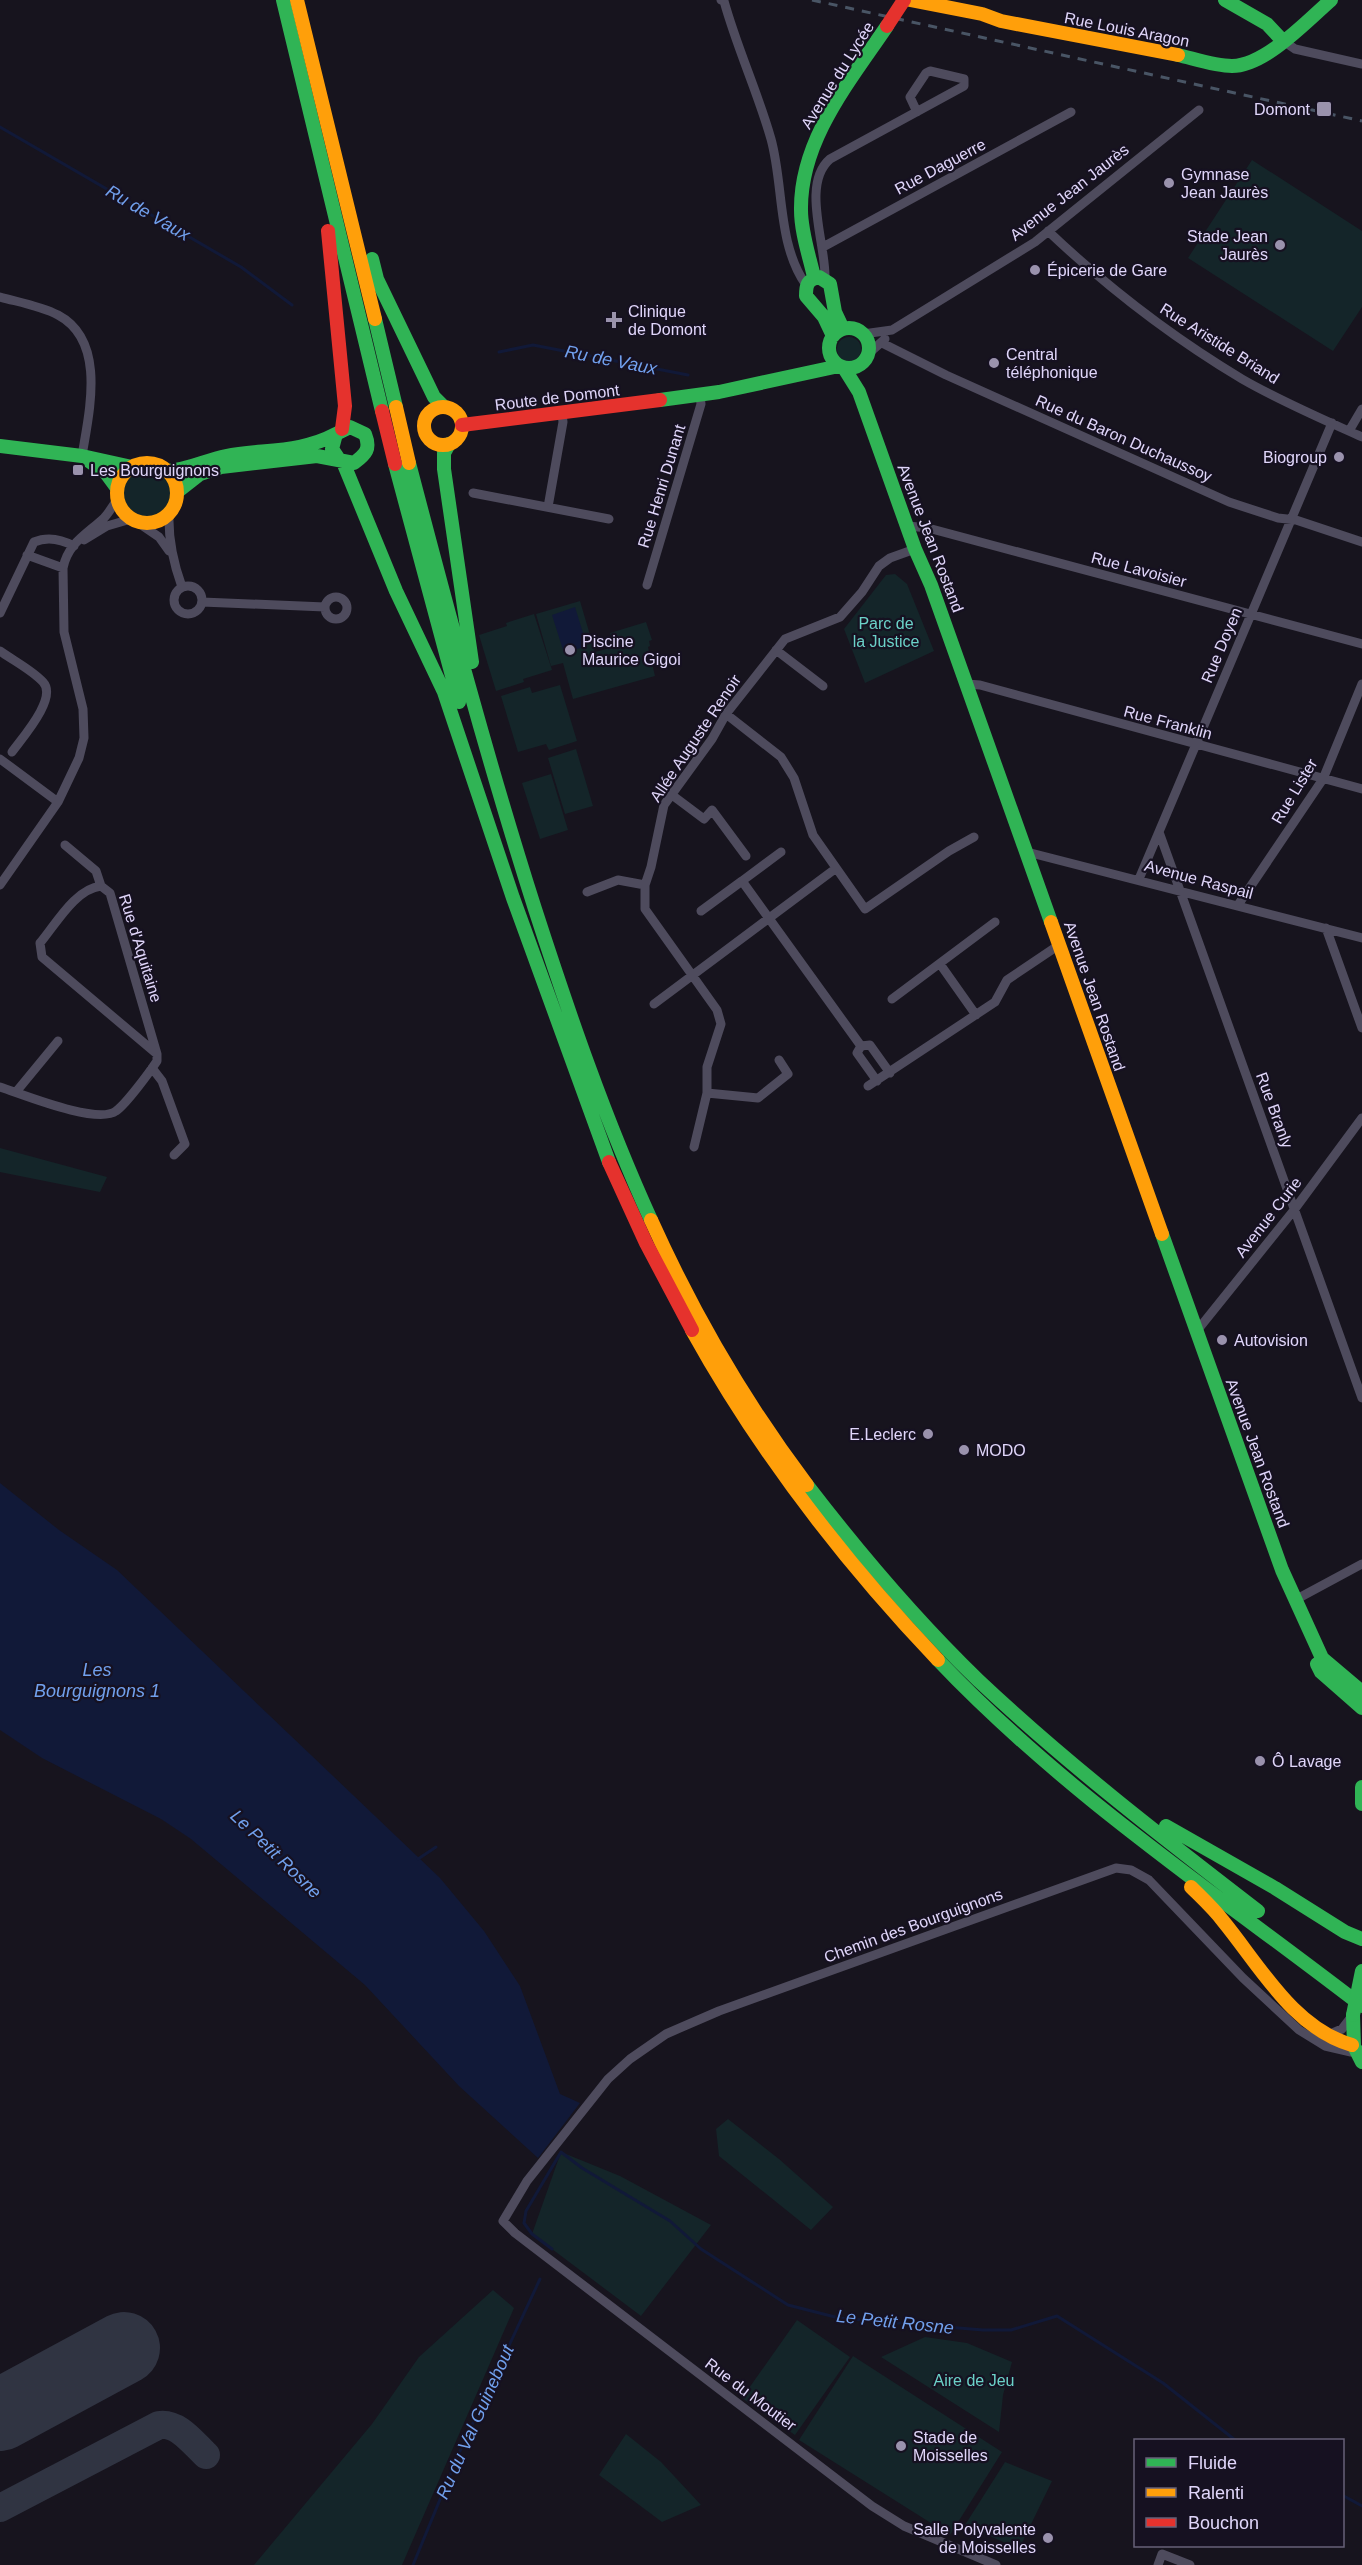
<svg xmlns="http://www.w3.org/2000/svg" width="1362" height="2565" font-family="Arial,sans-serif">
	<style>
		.green { fill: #142529 }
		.water { fill: #111938 }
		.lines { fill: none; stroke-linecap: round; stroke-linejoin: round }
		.stream { stroke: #111938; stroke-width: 3 }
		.taxiway { stroke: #303442; stroke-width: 28 }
		.runway { stroke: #303442; stroke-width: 72 }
		.street { stroke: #4e4b5d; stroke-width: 9 }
		.fast { stroke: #30b455; stroke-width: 14 }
		.slow { stroke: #ff9f0a; stroke-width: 14 }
		.jam { stroke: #e5322d; stroke-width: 14 }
		.rail { stroke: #495565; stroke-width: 3; stroke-dasharray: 9 8; stroke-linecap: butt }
		.fast-bridge { stroke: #30b455; stroke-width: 14 }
		.slow-bridge { stroke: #ff9f0a; stroke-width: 14 }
		.jam-bridge { stroke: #e5322d; stroke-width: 14 }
		.poi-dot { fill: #9a92ad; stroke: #161121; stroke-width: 2 }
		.labels { text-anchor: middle; stroke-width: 4.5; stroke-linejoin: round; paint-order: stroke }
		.street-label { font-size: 16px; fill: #e0d6fa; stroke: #161121 }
		.poi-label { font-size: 16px; fill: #e0d6fa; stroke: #161121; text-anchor: start }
		.park-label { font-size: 16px; fill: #6bd1c8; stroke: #161121 }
		.water-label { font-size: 18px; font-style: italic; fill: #71a0ed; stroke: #161121 }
	</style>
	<rect width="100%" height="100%" fill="#17141e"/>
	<path class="green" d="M1252,160L1362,231V307L1333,351L1188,258Z
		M837 349a12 12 0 1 1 24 0a12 12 0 1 1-24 0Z
		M123 493a24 24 0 1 1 48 0a24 24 0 1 1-48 0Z
		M895,574L907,584L934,651L865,683L844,629L886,575Z
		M580,601L595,652L614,647L610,633L646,622L652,640L649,641L650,646L648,647L655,676L573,699L563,663L551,666L536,614Z
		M534,614L552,670L523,679L524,682L496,691L479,635L507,626L506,623Z
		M560,685L577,741L549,750L546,744L518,752L501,696L530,687L532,693Z
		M576,749L593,806L565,814L548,758Z
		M551,774L568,830L540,839L522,783Z
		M0,1148L107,1177L100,1192L0,1172Z
		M728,2119L779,2159L833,2207L811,2230L719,2156L716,2129Z
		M561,2152L620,2176L711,2225L641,2316L532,2234Z
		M493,2290L514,2308L402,2565H254L372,2424L419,2357Z
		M797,2320L850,2357L795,2435L742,2398Z
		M925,2337L967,2343L1012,2362L1003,2395L999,2432L881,2357Z
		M853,2356L1002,2452L950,2535L799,2440Z
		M626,2434L661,2462L701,2505L662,2522L599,2475Z
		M1005,2462L1052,2481L1019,2549L965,2525Z"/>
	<path class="water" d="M575,607L587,646L564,653L552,615Z
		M0,1483L59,1530L117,1570L440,1878L484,1931L520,1986L560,2094L580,2103L538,2158L459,2086L365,1985L191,1839L161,1819L42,1758L0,1730Z"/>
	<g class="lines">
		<path class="stream" d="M0,127L241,267L292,305
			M499,352L533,345L688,375
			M418,1859L436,1847
			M552,2249L532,2234L524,2223L526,2211L561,2152L582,2168L670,2221L701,2249L788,2305L839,2318L983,2330H1011L1057,2316L1163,2383L1235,2440
			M1342,2495L1362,2506
			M413,2565L460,2451L540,2279"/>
		<path class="taxiway" d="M0,2508L159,2425C178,2422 193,2443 206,2455"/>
		<path class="runway" d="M0,2415L124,2348"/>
		<path class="street" d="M721,0L724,1C737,48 758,93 771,139C784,186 777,244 806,285
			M1282,40L1295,49L1362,64
			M1048,231C1107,287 1172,337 1242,379C1280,401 1322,419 1362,437
			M823,247L1071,112
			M825,278C826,244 801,184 830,159L964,86V79L930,71L926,73L910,97L917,112
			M0,297C18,302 41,306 58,315C107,341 89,412 82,456
			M863,334L892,330L1035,242L1199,110
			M882,343L946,375L1229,502L1278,518L1296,520L1362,542
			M869,353L885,339
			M1349,431L1362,409
			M473,493L609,519
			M548,507L563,422L562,414
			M169,513C168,540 173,562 182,587
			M137,522L159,537L169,551
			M908,526L928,528L1362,644
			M84,540L107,526L131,519
			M27,555L63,568
			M647,585L701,404L700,395
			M174 600a14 14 0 1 1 28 0a14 14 0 1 1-28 0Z
			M325 608a11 11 0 1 1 22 0a11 11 0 1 1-22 0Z
			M202,602L325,607
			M0,613L34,542C48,536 61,539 74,546
			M776,650L823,686
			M0,651C14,661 32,670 43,682C58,698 22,738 12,752
			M967,684L980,685L1362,789
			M726,714L781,757L794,778L813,835L865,909L949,851L974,837
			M0,759L58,802
			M672,795L704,819L712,810L746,856
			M1159,832L1362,1398
			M65,845L96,871L101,886
			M781,852L742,881L861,1046L857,1053L877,1081
			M1027,852L1362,938
			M1139,879L1332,423
			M0,885L58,802L79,758L84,738L83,709L64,632L63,568C68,543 87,534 104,518C109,513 113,505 118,499
			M587,892L618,880L645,885
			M1238,905L1323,779L1362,684
			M701,911L742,881
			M1326,928L1362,1028
			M940,964L976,1015
			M892,999L995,922
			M654,1004L835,869
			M861,1046L870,1045L890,1073
			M152,1068L162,1081L185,1144L174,1155
			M868,1086L995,1002L1007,980L1059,945
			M0,1087C22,1094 97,1125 116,1111C126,1104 149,1073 157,1061V1054L110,893L101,886C75,889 56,924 40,943L42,957L157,1054
			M16,1092L58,1041
			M707,1093L758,1098L788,1074L779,1060
			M694,1147L707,1093V1067L721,1024L717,1010L645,909V885L651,867L664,805L712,739L726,714L785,639L840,617L862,592L879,566L890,558L915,549
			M1196,1332L1294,1210L1362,1118
			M1295,1600L1362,1564
			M1328,2035L1342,2029L1352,2016
			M996,2565L904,2526L872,2506L515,2233L503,2221L527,2181L608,2079L630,2059L666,2034L719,2011L1116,1868L1131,1870L1149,1880L1243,1978L1299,2030L1325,2046L1351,2052
			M1158,2565L1162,2554L1190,2565"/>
		<path class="fast" d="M283,0L382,411
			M1225,0L1267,24L1282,40
			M1178,55C1195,59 1215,66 1232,66C1265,66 1307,21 1331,0
			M372,259L377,279L434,397L444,407
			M814,277C809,255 801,232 801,210C800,140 850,81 887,26
			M375,319L396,407
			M829 348a20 20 0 1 1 40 0a20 20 0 1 1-40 0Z
			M833,336L824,317L806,296C806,285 807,280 819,277L830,284L835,312L843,329
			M844,368L859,392L915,549L931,585L1051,922
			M660,400L719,392L839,366
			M449,444L444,453V469L472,662
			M0,446L82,456L132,467
			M89,461L106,473L117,488
			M343,462L396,591L444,692L513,898L609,1162
			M409,463C448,612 488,762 535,909C569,1014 605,1119 651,1220
			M395,464L459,702
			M167,471C188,470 206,460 226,456C264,449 301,453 336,434
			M177,492L200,474L221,467L317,456L354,463C366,454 371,449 365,434L350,427L336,434L332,449L338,458
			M1162,1234L1282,1570L1322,1658L1362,1692
			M807,1485C860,1554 916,1620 978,1680C1066,1763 1162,1837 1258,1911
			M938,1660C1063,1792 1218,1895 1362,2006
			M1317,1664L1321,1672L1362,1708
			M1362,1787V1804
			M1166,1826L1275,1888L1345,1932L1362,1939
			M1353,2015L1354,2046L1362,2062"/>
		<path class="slow" d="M297,0L375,319
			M910,0L982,14L1001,21L1178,55
			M424 426a19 19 0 1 1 38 0a19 19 0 1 1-38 0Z
			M117 493a30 30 0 1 1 60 0a30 30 0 1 1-60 0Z
			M1051,922L1162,1234
			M651,1220C693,1313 745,1403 807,1485
			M692,1330C759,1451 843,1560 938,1660
			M1191,1887C1202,1898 1214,1909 1223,1921C1260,1966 1293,2028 1352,2045"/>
		<path class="jam" d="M328,231L345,406L342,429
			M462,425L660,400
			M609,1162L646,1243L692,1330"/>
		<path class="rail" d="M812,0L1362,121"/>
		<path class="fast-bridge" d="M1353,2015L1362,1971"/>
		<path class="slow-bridge" d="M396,407L409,463"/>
		<path class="jam-bridge" d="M887,26L904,0
			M382,411L395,464"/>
	</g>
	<g class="poi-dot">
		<rect x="1316" y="101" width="16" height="16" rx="3"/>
		<circle cx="1169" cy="183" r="6"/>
		<circle cx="1280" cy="245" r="6"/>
		<circle cx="1035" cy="270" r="6"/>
		<path d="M611 311h6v6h6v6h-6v6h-6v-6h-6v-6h6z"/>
		<circle cx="994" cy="363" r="6"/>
		<circle cx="1339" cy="457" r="6"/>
		<rect x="72" y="464" width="12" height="12" rx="3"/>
		<circle cx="570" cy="650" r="6"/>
		<circle cx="1222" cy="1340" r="6"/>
		<circle cx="928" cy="1434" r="6"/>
		<circle cx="964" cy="1450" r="6"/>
		<circle cx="1260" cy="1761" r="6"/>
		<circle cx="901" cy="2446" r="6"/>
		<circle cx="1048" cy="2538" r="6"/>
	</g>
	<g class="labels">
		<g class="street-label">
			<text transform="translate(1127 29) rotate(11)" y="6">Rue Louis Aragon</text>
			<text transform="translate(837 75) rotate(-58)" y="6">Avenue du Lycée</text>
			<text transform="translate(940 166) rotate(-28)" y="6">Rue Daguerre</text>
			<text transform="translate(1069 192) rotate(-38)" y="6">Avenue Jean Jaurès</text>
			<text transform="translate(1220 343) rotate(32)" y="6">Rue Aristide Briand</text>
			<text transform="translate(557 397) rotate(-7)" y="6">Route de Domont</text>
			<text transform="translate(1124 438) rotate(24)" y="6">Rue du Baron Duchaussoy</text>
			<text transform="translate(661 486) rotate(-73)" y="6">Rue Henri Dunant</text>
			<text transform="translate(931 538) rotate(69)" y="6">Avenue Jean Rostand</text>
			<text transform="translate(1139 569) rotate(15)" y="6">Rue Lavoisier</text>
			<text transform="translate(1221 645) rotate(-67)" y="6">Rue Doyen</text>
			<text transform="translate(1168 722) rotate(15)" y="6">Rue Franklin</text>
			<text transform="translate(695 738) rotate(-56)" y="6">Allée Auguste Renoir</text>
			<text transform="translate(1294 791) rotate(-59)" y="6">Rue Lister</text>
			<text transform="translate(1199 879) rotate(15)" y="6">Avenue Raspail</text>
			<text transform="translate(141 948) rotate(73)" y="6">Rue d'Aquitaine</text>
			<text transform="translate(1095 996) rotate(71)" y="6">Avenue Jean Rostand</text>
			<text transform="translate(1275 1110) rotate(70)" y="6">Rue Branly</text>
			<text transform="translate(1268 1217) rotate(-52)" y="6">Avenue Curie</text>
			<text transform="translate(1258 1453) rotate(70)" y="6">Avenue Jean Rostand</text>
			<text transform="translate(913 1925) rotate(-20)" y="6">Chemin des Bourguignons</text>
			<text transform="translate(751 2394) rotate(37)" y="6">Rue du Moutier</text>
		</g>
		<g class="poi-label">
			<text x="1310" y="115" text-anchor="end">Domont</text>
			<text x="1181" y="180">Gymnase<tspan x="1181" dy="18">Jean Jaurès</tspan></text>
			<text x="1268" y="242" text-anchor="end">Stade Jean<tspan x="1268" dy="18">Jaurès</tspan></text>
			<text x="1047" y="276">Épicerie de Gare</text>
			<text x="628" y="317">Clinique<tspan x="628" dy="18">de Domont</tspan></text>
			<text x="1006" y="360">Central<tspan x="1006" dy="18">téléphonique</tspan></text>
			<text x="1327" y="463" text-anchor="end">Biogroup</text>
			<text x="90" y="476">Les Bourguignons</text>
			<text x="582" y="647">Piscine<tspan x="582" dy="18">Maurice Gigoi</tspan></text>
			<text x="1234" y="1346">Autovision</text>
			<text x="916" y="1440" text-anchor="end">E.Leclerc</text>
			<text x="976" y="1456">MODO</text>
			<text x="1272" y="1767">Ô Lavage</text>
			<text x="913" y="2443">Stade de<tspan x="913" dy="18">Moisselles</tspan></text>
			<text x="1036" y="2535" text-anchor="end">Salle Polyvalente<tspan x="1036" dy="18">de Moisselles</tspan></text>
		</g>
		<g class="park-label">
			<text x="886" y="629">Parc de<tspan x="886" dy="18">la Justice</tspan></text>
			<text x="974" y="2386">Aire de Jeu</text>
		</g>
		<g class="water-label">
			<text transform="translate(148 213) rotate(30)" y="6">Ru de Vaux</text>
			<text transform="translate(611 360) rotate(11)" y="6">Ru de Vaux</text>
			<text x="97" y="1676">Les<tspan x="97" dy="21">Bourguignons 1</tspan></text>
			<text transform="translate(276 1854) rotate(44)" y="6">Le Petit Rosne</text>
			<text transform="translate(895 2322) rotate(6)" y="6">Le Petit Rosne</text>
			<text transform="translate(475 2422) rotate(-66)" y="6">Ru du Val Guinebout</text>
		</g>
	</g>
	<rect x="1134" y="2439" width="210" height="108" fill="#161121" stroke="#676078" stroke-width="1.5"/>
	<rect x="1146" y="2458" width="30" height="9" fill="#30b455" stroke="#676078" stroke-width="1.5"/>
	<text x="1188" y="2469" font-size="18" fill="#e0d6fa">Fluide</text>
	<rect x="1146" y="2488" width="30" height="9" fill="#ff9f0a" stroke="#676078" stroke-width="1.5"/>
	<text x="1188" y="2499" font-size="18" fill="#e0d6fa">Ralenti</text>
	<rect x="1146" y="2518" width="30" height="9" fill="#e5322d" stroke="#676078" stroke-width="1.5"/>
	<text x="1188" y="2529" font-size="18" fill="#e0d6fa">Bouchon</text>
</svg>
